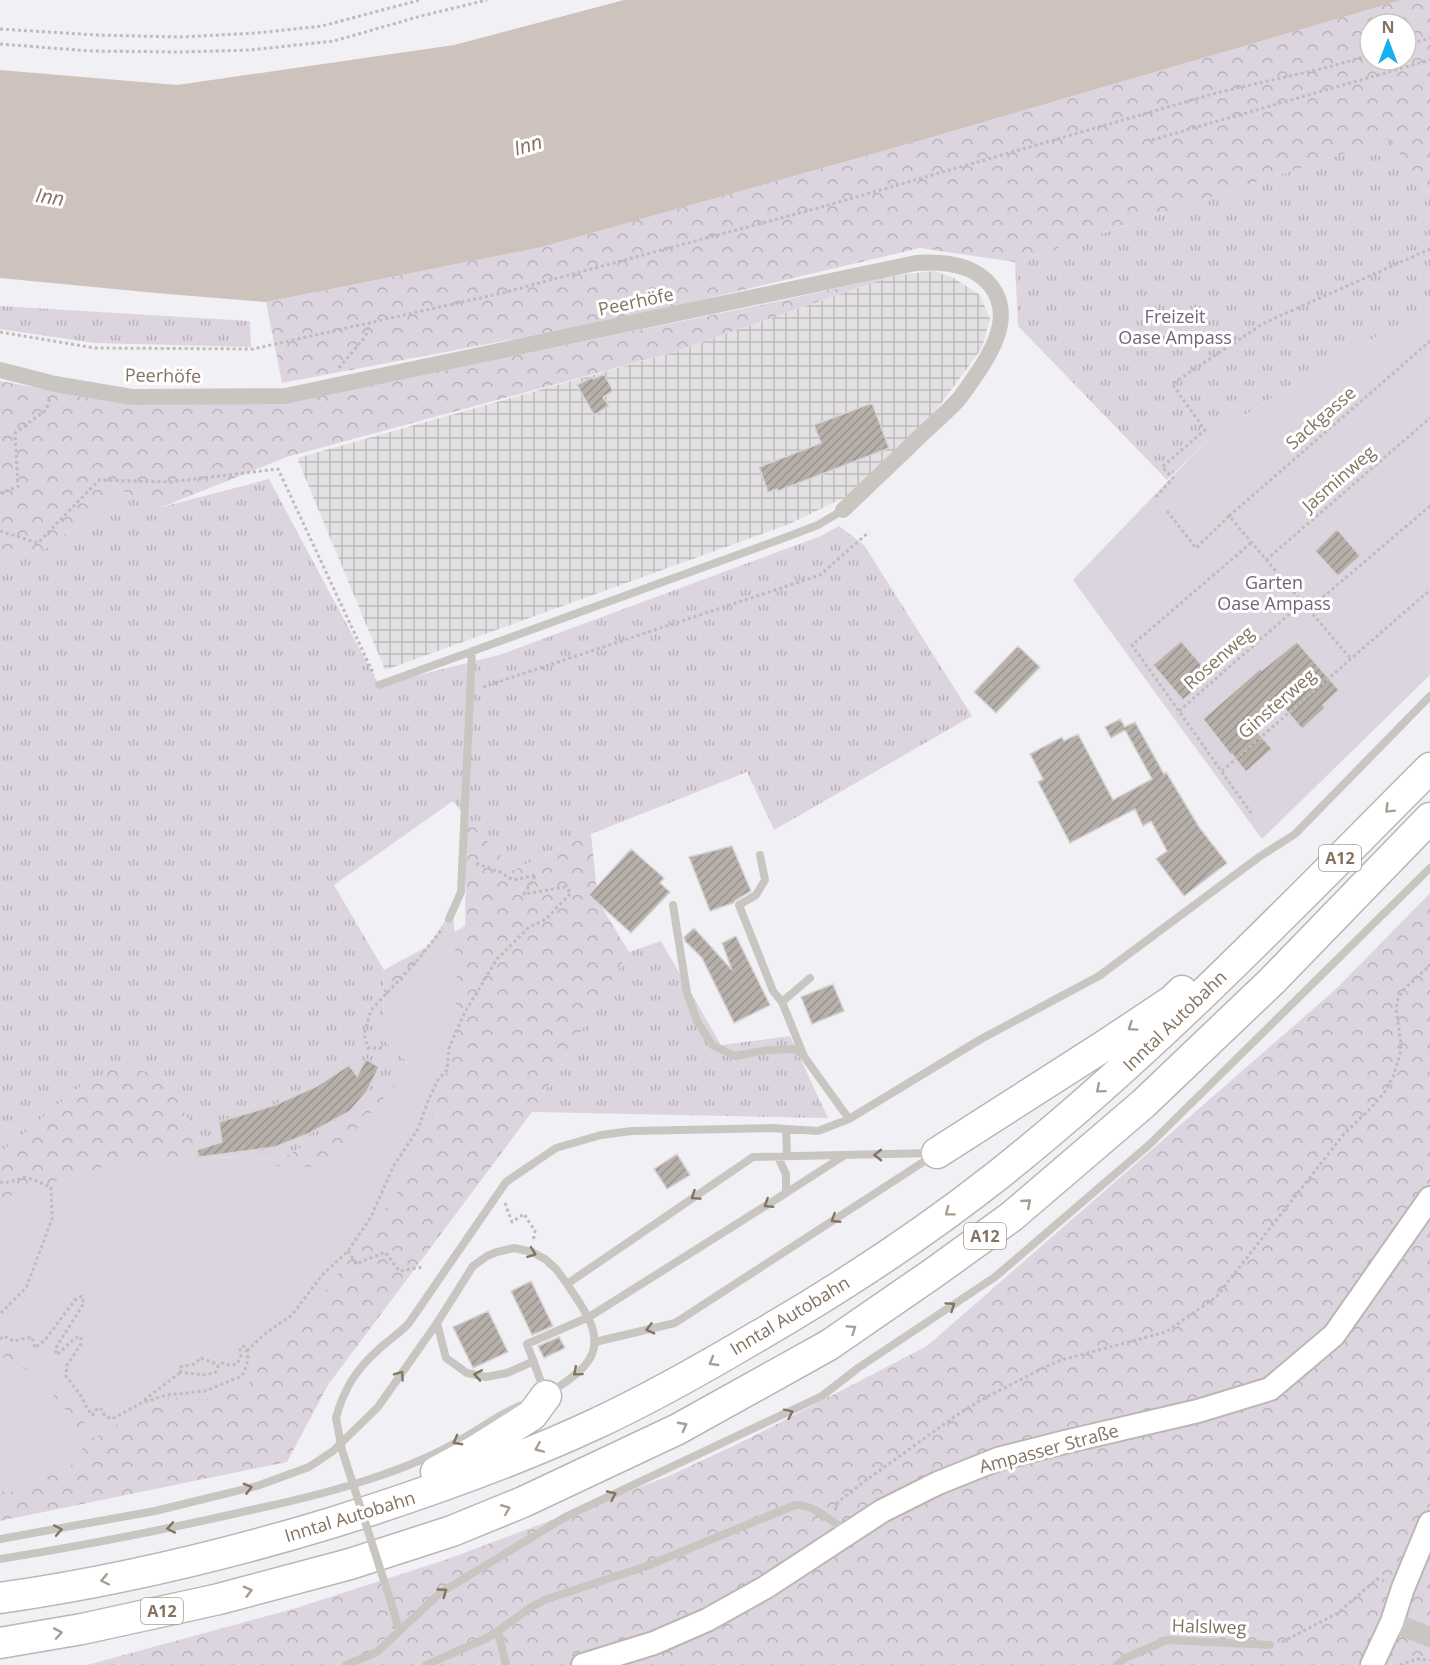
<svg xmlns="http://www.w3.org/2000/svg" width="1430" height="1665" font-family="'Open Sans',sans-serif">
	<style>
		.industrial { fill: url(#industrial-grid) }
		.grass { fill: url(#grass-tufts) }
		.forest { fill: url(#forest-crowns); fill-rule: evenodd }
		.garden { fill: #dcd5e0 }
		.water { fill: #cec2bd }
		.building { fill: url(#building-hatch); stroke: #d4d4d6; stroke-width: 1.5 }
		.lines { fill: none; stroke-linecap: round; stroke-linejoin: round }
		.secondary-casing { stroke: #bcb7b2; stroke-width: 26 }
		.motorway-casing { stroke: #bab6b2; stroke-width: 33 }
		.path { stroke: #bfbcb9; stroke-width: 3; stroke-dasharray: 3 3; stroke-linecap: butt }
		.service { stroke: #c9c6c2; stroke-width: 8 }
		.minor { stroke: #c9c6c2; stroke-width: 16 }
		.tertiary { stroke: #c9c6c2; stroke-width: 20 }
		.secondary { stroke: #fff; stroke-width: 22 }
		.motorway { stroke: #fff; stroke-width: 30 }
		.service-bridge { stroke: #c9c6c2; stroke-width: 8 }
		.oneway { stroke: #a99d91 }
		.oneway2 { stroke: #847362 }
		.labels { text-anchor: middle; stroke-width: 6; stroke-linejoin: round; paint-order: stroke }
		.shield { fill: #fff; stroke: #a99d91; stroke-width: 1.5 }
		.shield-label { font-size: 16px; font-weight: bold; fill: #847362 }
		.street-label { font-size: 18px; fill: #847362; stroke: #fff }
		.park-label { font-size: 18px; fill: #77617b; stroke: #fff }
		.water-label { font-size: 20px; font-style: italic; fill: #896f63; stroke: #fff }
	</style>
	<defs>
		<pattern id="industrial-grid" width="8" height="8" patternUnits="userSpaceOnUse" patternTransform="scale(1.5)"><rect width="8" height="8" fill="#e3e1e3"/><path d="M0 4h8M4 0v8" fill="none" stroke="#bebbbb"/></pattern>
		<pattern id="grass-tufts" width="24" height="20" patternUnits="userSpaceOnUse" patternTransform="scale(1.5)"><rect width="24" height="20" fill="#dcd5e0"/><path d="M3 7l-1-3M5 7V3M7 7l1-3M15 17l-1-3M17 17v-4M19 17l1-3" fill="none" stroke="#b8b1b9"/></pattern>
		<pattern id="forest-crowns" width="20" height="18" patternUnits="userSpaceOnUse" patternTransform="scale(1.5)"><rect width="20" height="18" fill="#dcd5e0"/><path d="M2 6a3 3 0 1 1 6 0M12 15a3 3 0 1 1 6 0" fill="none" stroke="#b8b1b9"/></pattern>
		<pattern id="building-hatch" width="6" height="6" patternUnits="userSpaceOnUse" patternTransform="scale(1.5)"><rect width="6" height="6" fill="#b7afa9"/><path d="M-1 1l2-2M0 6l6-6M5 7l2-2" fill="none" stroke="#9a938d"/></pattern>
	</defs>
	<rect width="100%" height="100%" fill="#f1f1f5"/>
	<path class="industrial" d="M933,271L952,277L980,295L990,319L982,348L929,420L852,494L787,525L385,670L297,458L671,353L892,276Z"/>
	<path class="grass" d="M1388,139L1430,195V309L1332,360L1209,438L1167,480L1018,326L1015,262Z
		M0,306L250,321L251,347L94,343L0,329Z
		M269,479L379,685L499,655L821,536L839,526L864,545L972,716L774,830L747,772L591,834L514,870L467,819L453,801L334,885L384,970L383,1039L408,1063L361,1116L280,1159L210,1157L163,1076L78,1088L4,1150L0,1146V560L47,548L122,491L162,507Z
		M661,941L721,1045L790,1036L828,1118L532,1112L629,952Z"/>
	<path class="forest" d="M1402,0H1430V195L1388,139L1015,262L920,248L625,318L282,383L266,302L542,247L929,138ZM1370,24H1406V60H1370Z
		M892,276L671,353L287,457L162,507L122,491L47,548L0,560V381L132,405L285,403L775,302Z
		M467,819L514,870L591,834L598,901L629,952L532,1112L328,1385L287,1462L0,1521V1146L4,1150L78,1088L118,1065L163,1076L210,1157L280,1159L361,1116L408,1063L383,1039L384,970L465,926Z
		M1430,893V1665H87L293,1609L445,1560L669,1476L748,1439L927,1346L1336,989Z"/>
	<path class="garden" d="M1430,309V675L1262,839L1073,580L1209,438L1332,360Z
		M453,909L457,983L453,1055L413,1170L290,1341L262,1355L248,1384L214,1399L165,1398L94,1438L69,1399L44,1367L9,1350H0V1268L5,1264L0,1254V1199L122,1161L324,1167L414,1063L379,1020Z
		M0,1356L37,1375L66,1410L86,1458L19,1491L0,1492Z"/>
	<path class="water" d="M624,0H1402L929,138L542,247L266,302L156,293L0,278V70L177,85L454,45Z"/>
	<path class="building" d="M604,374L613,391L603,397L609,406L594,415L577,385L592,377L593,379Z
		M872,403L889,448L778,491L777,489L768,492L759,467L821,443L814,425Z
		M1337,529L1360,556L1338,576L1315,551Z
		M1181,641L1211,676L1183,700L1153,665Z
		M1297,642L1339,690L1323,705L1325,708L1302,729L1280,703L1252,726L1272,749L1246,772L1232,754L1231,755L1203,719L1260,669L1262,670Z
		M1018,646L1040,667L996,713L974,692Z
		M1120,719L1125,727L1135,722L1164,774L1166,772L1199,827L1227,863L1184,896L1156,859L1167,851L1151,821L1143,826L1135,809L1070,843L1038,782L1043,779L1030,754L1062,737L1064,741L1078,734L1113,800L1152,779L1125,730L1111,738L1105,727Z
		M732,846L751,891L736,900L733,903L710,911L689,857Z
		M631,849L664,878L660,883L670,892L631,933L589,895Z
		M694,928L732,970L722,943L736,936L770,1005L734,1023L702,958L685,941L684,937Z
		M833,984L844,1011L812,1024L801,997Z
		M366,1059L379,1067L367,1091L350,1111L310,1133L275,1147L199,1157L197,1150L222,1142L219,1122L275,1105L317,1086L349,1065L357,1076Z
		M677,1154L690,1175L667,1189L654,1169Z
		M531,1281L553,1326L532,1335L511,1291Z
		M488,1311L508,1352L473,1368L453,1327Z
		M559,1337L565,1348L544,1358L538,1346Z"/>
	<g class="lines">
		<g class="secondary-casing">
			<path id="secondary" d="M583,1665L654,1643L707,1620L766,1587L882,1511L938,1483L998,1459L1065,1442L1198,1411L1270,1389L1334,1335L1430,1198
				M1372,1665L1392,1622L1403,1588L1430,1523"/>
		</g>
		<g class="motorway-casing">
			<path id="motorway" d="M937,1153L1104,1046L1173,1000L1182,991
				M436,1472L477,1450L532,1415L546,1396
				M0,1598C113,1582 222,1556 331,1523C420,1495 509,1464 593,1425C650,1399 704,1368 758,1336C841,1288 922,1235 998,1175C1153,1052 1290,908 1430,768
				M0,1643L82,1629L219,1599L350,1564L452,1531L523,1502L678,1429L829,1345L932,1274L1011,1217L1143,1104L1272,981L1430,818"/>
		</g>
		<path class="path" d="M0,29L96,35L180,37L257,33L322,26L420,0
			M0,44L90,51L181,52L250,50L334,41L421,16L487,0
			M1406,45L1430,38
			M1152,140L1430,60
			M0,332L94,348L253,349L502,293L818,208L1220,92L1329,67L1370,55
			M339,368L365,337L370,323
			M0,493L18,487L15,433L46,410L50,398
			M1156,497L1173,478L1162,467L1205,430L1172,384L1264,323L1430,249
			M1167,511L1196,548L1229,516L1350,658
			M1229,516L1429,342L1430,344
			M0,531L38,543L99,480L170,482L278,469L374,675
			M1251,543L1132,645L1251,813
			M1266,560L1430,418
			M1309,609L1430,506
			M483,687L820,575L869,532
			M1179,711L1303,602
			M1222,771L1430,590
			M382,1048H368L364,1034L371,1010L416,962L443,928
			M0,1182L5,1183L26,1177L51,1187L52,1219L26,1288L0,1314
			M505,1203L512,1222L524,1214L535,1231L533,1242
			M348,1251L356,1264L385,1252L399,1271L423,1267
			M0,1339L4,1336L14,1341L32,1337L35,1348L45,1340L75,1300L82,1296L84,1303L55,1349L57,1355L75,1338L81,1337V1344L67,1365L66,1376L81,1396L87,1408L92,1415L96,1412L97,1408L101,1409L105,1416L112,1419L141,1403L167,1395L205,1391L242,1376C247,1366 251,1356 244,1346L240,1348L241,1356L237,1364L229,1365L222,1363L218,1366
			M247,1351L263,1335L292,1315L322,1275L348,1251L371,1217L393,1167L418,1129L428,1101L438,1080L447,1070L449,1048L465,1012L497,959L528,928L546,919L571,893L565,887L524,894L536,875L513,880L500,872L475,863
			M201,1358L214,1363L218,1366L215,1373L203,1375L181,1372L180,1367L194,1364Z
			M144,1400L181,1372
			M835,1510L838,1502L865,1481L954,1417L981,1400L1041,1369L1061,1360L1166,1332L1216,1297L1344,1134L1371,1108L1384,1093L1393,1077L1400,1055L1401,1044L1396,1008L1398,999L1403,990L1430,965
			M1282,1642L1338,1613L1377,1579L1384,1581
			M1400,1665L1417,1659L1430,1660"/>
		<path class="service" d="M379,685L792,535L818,525L843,510
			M760,855L765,880L756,895L739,905L773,991L782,1002L803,1054
			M673,905L687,993L697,1021L712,1045L735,1056L768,1050L795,1049L803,1055L849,1119
			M449,919L461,892L472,651
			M782,1002L810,978
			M786,1129L787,1156
			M786,1193L845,1155
			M437,1323L446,1358L467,1373L486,1377L507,1373L534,1361
			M595,1342L675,1323L934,1155
			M544,1390L527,1344L589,1317L786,1193V1174L778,1157
			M550,1393C562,1384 577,1376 586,1364C608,1337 582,1307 567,1284L753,1157L933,1153
			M336,1418C343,1391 355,1370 377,1351C387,1341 399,1334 409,1323L506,1182L556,1148L601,1135L632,1131L771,1128L818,1131L849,1119L981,1039L1099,976L1259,857L1295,834L1430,696
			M0,1539L155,1511L257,1486L309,1467L333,1451L378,1407L437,1323L473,1266L487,1256L497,1252L514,1248L532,1252L545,1259L556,1269L567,1284
			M0,1559C87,1545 174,1528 260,1508C297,1500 334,1491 370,1479C401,1469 434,1456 462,1439C485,1426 505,1410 530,1402
			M394,1612L399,1631
			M498,1631L506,1665
			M346,1665L377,1652L440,1593L567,1516L822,1396L858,1368L995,1277L1150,1144L1430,868
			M426,1665L485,1639L498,1631L531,1607L547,1599L647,1566L795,1505C814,1504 832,1522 848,1532
			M1117,1665L1125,1658L1167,1640L1270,1645"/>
		<path class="minor" d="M0,370L55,384L132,397L285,396L916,263C942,261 974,264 991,286C1014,316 992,352 974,378C969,385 964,393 958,400C943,416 925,431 909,447C887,468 865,489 843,510"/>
		<path class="tertiary" d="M1392,1622L1430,1637"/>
		<use href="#secondary" class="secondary"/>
		<use href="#motorway" class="motorway"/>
		<path class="service-bridge" d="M336,1418L342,1450L394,1612"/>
	</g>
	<defs><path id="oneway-chevron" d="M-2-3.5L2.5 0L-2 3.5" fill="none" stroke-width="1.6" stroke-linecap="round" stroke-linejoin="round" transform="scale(1.5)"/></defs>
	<g class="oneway">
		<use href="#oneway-chevron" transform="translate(1389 809) rotate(135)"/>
		<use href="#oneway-chevron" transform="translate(1132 1027) rotate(146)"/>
		<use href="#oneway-chevron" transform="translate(1100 1089) rotate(140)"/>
		<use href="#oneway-chevron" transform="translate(1027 1203) rotate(-41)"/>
		<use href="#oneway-chevron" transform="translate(949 1212) rotate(143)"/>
		<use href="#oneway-chevron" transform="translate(852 1329) rotate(-34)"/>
		<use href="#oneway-chevron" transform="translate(713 1362) rotate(150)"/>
		<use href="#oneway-chevron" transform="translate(683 1426) rotate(-28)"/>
		<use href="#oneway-chevron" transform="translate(539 1448) rotate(157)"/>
		<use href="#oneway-chevron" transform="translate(506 1509) rotate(-22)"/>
		<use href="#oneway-chevron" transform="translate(105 1580) rotate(168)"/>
		<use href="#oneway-chevron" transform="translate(248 1591) rotate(-15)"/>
		<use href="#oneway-chevron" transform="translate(58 1633) rotate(-10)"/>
	</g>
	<g class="oneway2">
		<use href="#oneway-chevron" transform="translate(878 1155) rotate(179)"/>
		<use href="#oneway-chevron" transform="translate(695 1196) rotate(146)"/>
		<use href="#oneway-chevron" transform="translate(768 1204) rotate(148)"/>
		<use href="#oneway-chevron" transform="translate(835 1219) rotate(147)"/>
		<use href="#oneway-chevron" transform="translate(532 1253) rotate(20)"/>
		<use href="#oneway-chevron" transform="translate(951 1306) rotate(-34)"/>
		<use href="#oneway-chevron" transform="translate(650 1329) rotate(165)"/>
		<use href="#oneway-chevron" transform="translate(577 1372) rotate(140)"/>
		<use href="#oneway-chevron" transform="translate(400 1375) rotate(-55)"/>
		<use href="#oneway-chevron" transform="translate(478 1375) rotate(-171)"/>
		<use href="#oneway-chevron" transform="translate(789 1413) rotate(-26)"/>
		<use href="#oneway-chevron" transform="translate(457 1441) rotate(152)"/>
		<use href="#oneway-chevron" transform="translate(248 1488) rotate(-14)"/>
		<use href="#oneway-chevron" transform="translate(612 1495) rotate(-25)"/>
		<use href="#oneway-chevron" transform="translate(171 1528) rotate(169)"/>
		<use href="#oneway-chevron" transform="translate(58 1530) rotate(-11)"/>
		<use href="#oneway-chevron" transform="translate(443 1592) rotate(-36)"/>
	</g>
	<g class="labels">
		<g class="shield">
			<rect x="1319" y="845" width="42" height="26" rx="4.5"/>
			<rect x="964" y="1223" width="42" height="26" rx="4.5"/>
			<rect x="141" y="1598" width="42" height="26" rx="4.5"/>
		</g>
		<g class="shield-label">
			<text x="1340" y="864">A12</text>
			<text x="985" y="1242">A12</text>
			<text x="162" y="1617">A12</text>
		</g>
		<g class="street-label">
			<text transform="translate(636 302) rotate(-12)" y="6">Peerhöfe</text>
			<text transform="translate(163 376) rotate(1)" y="6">Peerhöfe</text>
			<text transform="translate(1321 418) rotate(-41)" y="6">Sackgasse</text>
			<text transform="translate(1339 479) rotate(-41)" y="6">Jasminweg</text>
			<text transform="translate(1219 658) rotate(-41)" y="6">Rosenweg</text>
			<text transform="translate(1277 704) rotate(-41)" y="6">Ginsterweg</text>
			<text transform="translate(1175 1021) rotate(-44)" y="6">Inntal Autobahn</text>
			<text transform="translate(790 1316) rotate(-31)" y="6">Inntal Autobahn</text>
			<text transform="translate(1049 1449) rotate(-15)" y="6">Ampasser Straße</text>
			<text transform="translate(350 1517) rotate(-17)" y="6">Inntal Autobahn</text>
			<text transform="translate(1209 1627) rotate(2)" y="6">Halslweg</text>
		</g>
		<g class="park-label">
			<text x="1175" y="323">Freizeit<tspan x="1175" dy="21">Oase Ampass</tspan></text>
			<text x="1274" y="589">Garten<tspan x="1274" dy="21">Oase Ampass</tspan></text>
		</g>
		<g class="water-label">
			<text transform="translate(528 145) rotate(-16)" y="7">Inn</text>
			<text transform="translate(50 197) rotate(9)" y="7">Inn</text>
		</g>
	</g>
	<g transform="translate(1388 42)"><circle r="28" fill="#ffffff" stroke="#cec7c0" stroke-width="1.5"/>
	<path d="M0-4.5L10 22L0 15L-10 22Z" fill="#18afee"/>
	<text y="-9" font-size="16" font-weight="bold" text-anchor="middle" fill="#847362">N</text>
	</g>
</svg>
